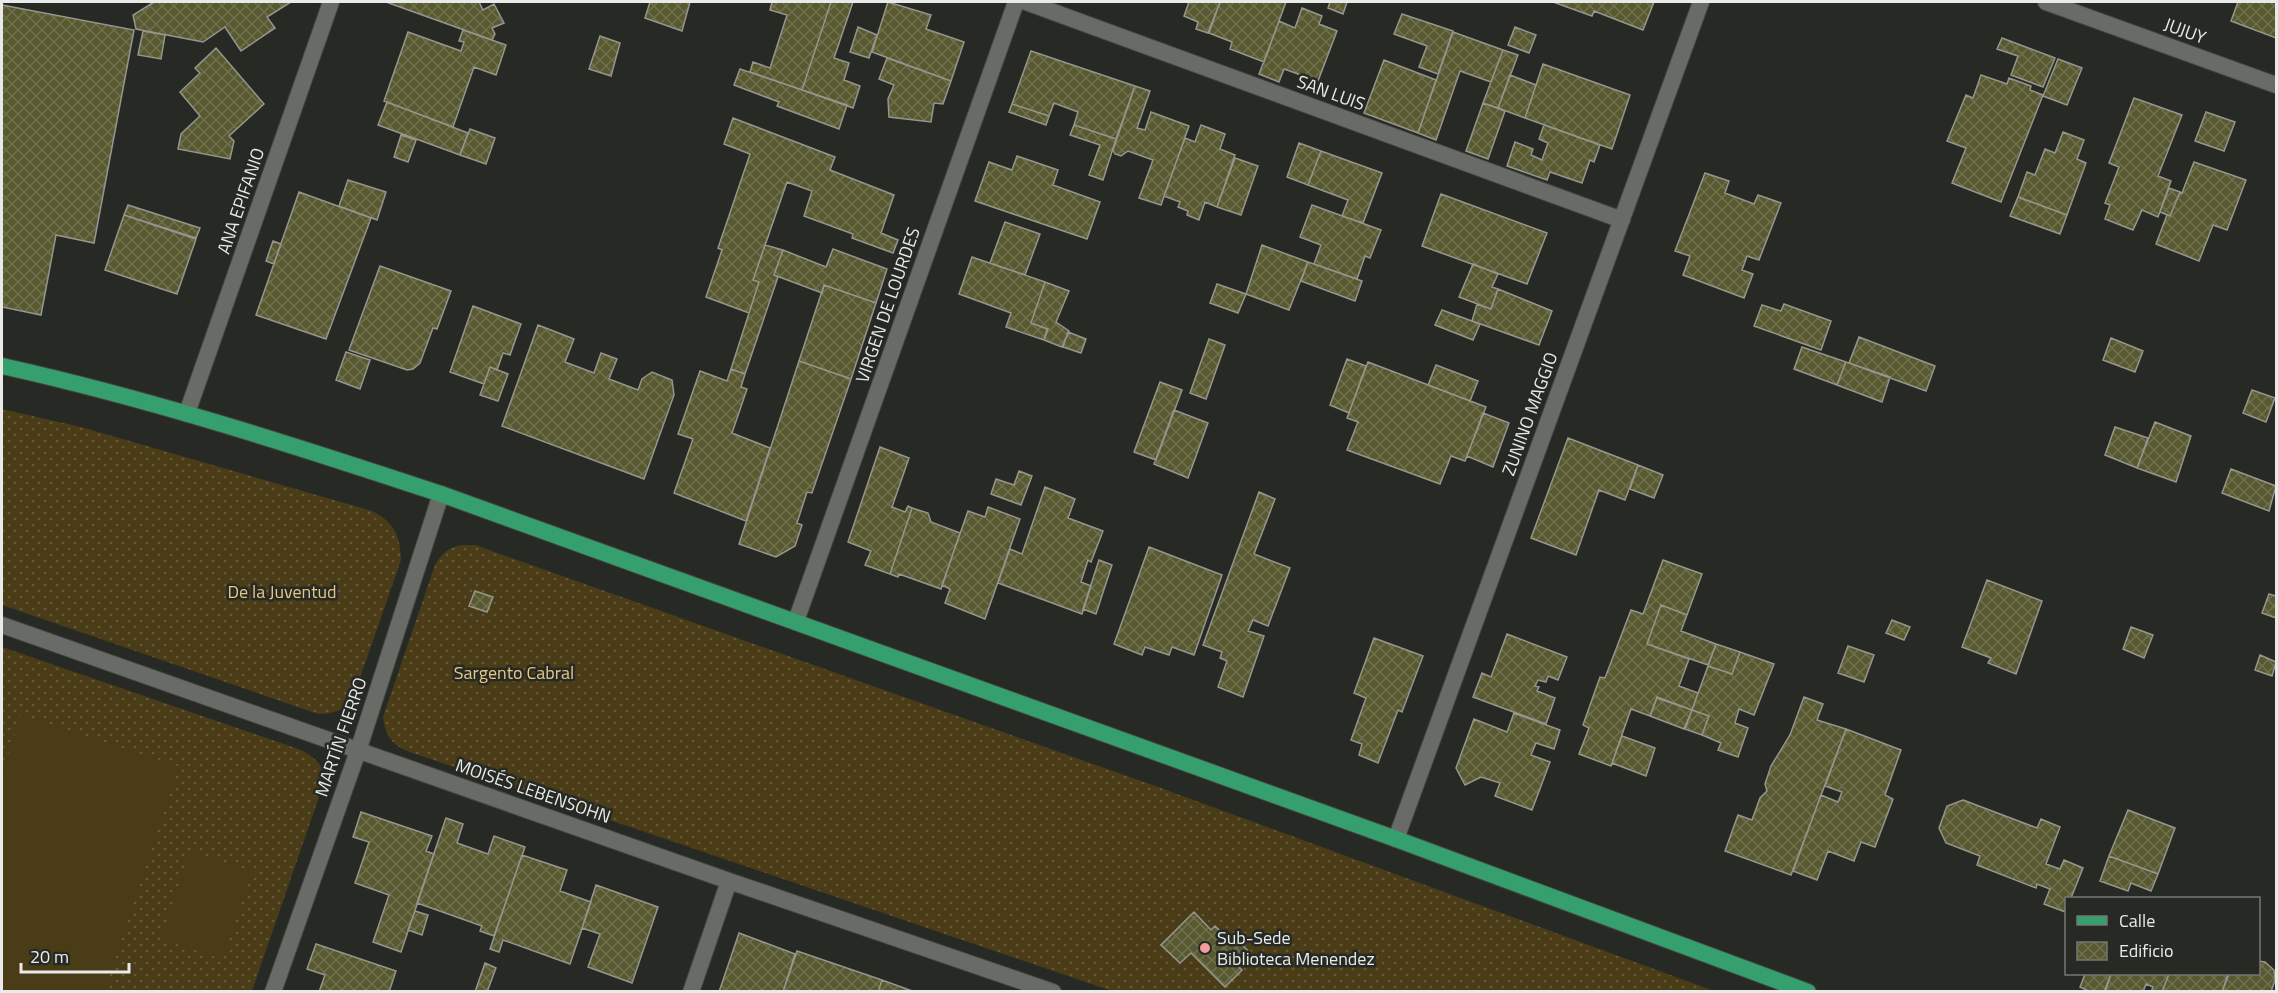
<svg xmlns="http://www.w3.org/2000/svg" width="2278" height="993" font-family="'Titillium Web',sans-serif">
	<style>
		.grass { fill: url(#grass-dots) }
		.pitch { fill: #4b3c18 }
		.building { fill: url(#building-cross-hatch); stroke: #96968f; stroke-width: 1.5 }
		.lines { fill: none; stroke-linecap: round; stroke-linejoin: round }
		.minor-casing { stroke: #434642; stroke-width: 18 }
		.primary-casing { stroke: #434642; stroke-width: 18 }
		.minor { stroke: #686b66; stroke-width: 16 }
		.primary { stroke: #369f6e; stroke-width: 16 }
		.poi-dot { fill: #f59b9e; stroke: #262924; stroke-width: 2 }
		.labels { text-anchor: middle; stroke-width: 5; stroke-linejoin: round; paint-order: stroke }
		.street-label { font-size: 18px; fill: #e9ebe8; stroke: #262924 }
		.park-label { font-size: 18px; fill: #e5c886; stroke: #262924 }
		.poi-label { font-size: 18px; fill: #e9ebe8; stroke: #262924; text-anchor: start }
	</style>
	<defs>
		<pattern id="grass-dots" width="8" height="8" patternUnits="userSpaceOnUse" patternTransform="scale(1.5)"><rect width="8" height="8" fill="#4b3c18"/><path d="M2 2h.1M6 6h.1" fill="none" stroke="#65583a" stroke-width="1.8" stroke-linecap="round"/></pattern>
		<pattern id="building-cross-hatch" width="8" height="8" patternUnits="userSpaceOnUse" patternTransform="scale(1.5)"><rect width="8" height="8" fill="#585930"/><path d="M0 0l8 8M0 8l8-8" fill="none" stroke="#70714e"/></pattern>
	</defs>
	<rect width="100%" height="100%" fill="#262924"/>
	<path class="grass" d="M2,409L81,427L372,511C394,522 400,535 401,560L352,701C341,711 333,714 318,714L2,605Z
		M463,545H475L1158,787L1714,991H1112L407,751C391,744 385,734 383,717L435,565C442,553 449,547 463,545Z
		M2,647L301,750C321,761 326,768 321,791L252,991L2,992Z"/>
	<path class="pitch" d="M21,715L178,766L104,991H2V773Z
		M190,852L251,872L222,959L161,939Z"/>
	<path class="building" d="M154,2H291L267,17L275,28L241,51L225,27L203,42L136,29L133,15Z
		M386,2H479L483,10L494,4L504,23L492,28L495,34L492,40Z
		M650,2H690L682,31L645,18Z
		M772,2H831L802,90L750,72L753,62L770,68L787,15L770,10Z
		M831,2H853L834,58L849,63L844,80L860,86L853,108L802,90Z
		M888,2L931,15L926,29L964,42L951,81L872,52Z
		M1189,2H1220L1208,33L1196,29L1198,22L1184,16Z
		M1220,2H1286L1264,62L1230,49L1232,42L1209,33Z
		M1330,2H1347L1343,14L1328,8Z
		M1553,2H1654L1643,30L1594,11L1592,16Z
		M2238,2H2276V38L2231,21Z
		M2,5L134,30L94,243L56,235L41,315L2,307Z
		M1302,8L1322,16L1319,24L1337,31L1318,81L1284,69L1279,82L1259,74L1279,21L1295,28Z
		M1402,14L1453,31L1438,74L1419,67L1427,46L1394,34Z
		M858,27L877,35L869,58L850,52Z
		M1515,27L1536,35L1529,53L1508,45Z
		M463,30L506,45L496,75L474,67L453,127L384,101L408,32L461,51L464,42L459,41Z
		M143,31L165,35L161,59L138,55Z
		M1453,32L1503,50L1491,82L1460,71L1436,140L1418,133Z
		M600,36L620,43L611,76L589,69Z
		M2002,38L2055,58L2043,87L2011,75L2018,56L1997,49Z
		M216,48L264,104L229,136L234,141L230,159L178,149L181,134L200,116L180,92L200,73L195,68Z
		M1503,50L1518,55L1498,108L1483,103Z
		M1031,51L1135,86L1116,139L1074,125L1078,112L1054,103L1049,116L1012,104Z
		M887,58L951,81L943,104L934,103L931,122L889,117L888,99L894,85L879,79Z
		M2058,59L2082,68L2067,105L2043,96Z
		M1384,60L1436,80L1418,133L1364,113Z
		M1543,64L1630,95L1612,149L1525,118Z
		M740,69L847,105L839,129L777,106L779,102L734,85Z
		M1510,75L1536,85L1525,118L1498,108Z
		M1981,75L2007,84L2009,78L2031,86L2030,90L2043,95L2001,202L1952,183L1966,148L1947,141L1966,95L1973,98Z
		M1135,86L1150,91L1137,128L1145,130L1151,112L1189,126L1161,205L1139,198L1153,160L1128,151L1121,156L1115,154L1113,150Z
		M2134,98L2182,115L2158,176L2171,181L2158,217L2142,210L2133,230L2105,219L2110,205L2105,203L2119,167L2109,163Z
		M387,102L468,133L460,155L378,125Z
		M1483,103L1505,111L1488,159L1466,151Z
		M1012,104L1049,116L1046,125L1009,112Z
		M2206,112L2235,122L2224,151L2195,141Z
		M733,118L835,157L830,170L894,195L881,233L898,240L893,253L852,238L853,234L804,216L812,191L787,182L753,280L759,282L749,313L706,297L722,250L718,248L750,154L724,144Z
		M1074,125L1116,139L1103,180L1089,175L1100,145L1070,135Z
		M1201,125L1225,134L1220,149L1235,155L1217,207L1205,202L1199,220L1187,215L1188,211L1178,207L1180,202L1164,196L1185,138L1195,142Z
		M1544,125L1600,145L1594,162L1590,160L1582,183L1550,172L1547,180L1507,166L1515,142L1533,149L1531,155L1542,160L1548,143L1539,139Z
		M470,129L495,138L486,164L460,155Z
		M2063,132L2084,140L2077,159L2086,163L2067,215L2018,197L2027,172L2035,175L2045,149L2055,153Z
		M401,135L416,140L408,162L394,157Z
		M1299,143L1321,151L1308,185L1287,177Z
		M1321,151L1382,173L1363,223L1342,216L1348,200L1308,185Z
		M1017,156L1058,170L1053,185L1100,202L1087,239L975,201L989,162L1012,170Z
		M1235,158L1258,166L1241,215L1217,207Z
		M2194,162L2246,180L2227,230L2213,225L2199,261L2156,244L2167,215L2170,216L2180,192L2182,193Z
		M1705,173L1729,181L1725,193L1754,204L1758,195L1781,203L1759,260L1747,256L1742,270L1753,274L1744,298L1683,275L1690,256L1675,251Z
		M348,180L386,192L377,220L339,206Z
		M2169,188L2180,192L2170,216L2160,212Z
		M299,192L371,218L326,339L256,315Z
		M1441,194L1547,233L1527,284L1422,246Z
		M2018,197L2067,215L2060,234L2010,216Z
		M128,205L200,228L196,238L124,215Z
		M1312,205L1381,230L1370,258L1365,256L1357,279L1314,264L1321,245L1300,237Z
		M124,215L196,239L177,294L105,270Z
		M1005,222L1040,234L1025,275L990,263Z
		M273,241L281,244L274,264L266,261Z
		M765,245L783,250L774,275L778,277L745,374L731,369L759,282L753,280Z
		M1262,245L1308,262L1289,310L1246,294Z
		M833,249L887,269L876,303L824,285L822,293L774,275L783,250L826,267Z
		M972,257L1045,282L1031,323L1047,329L1044,340L1006,327L1011,313L959,294Z
		M1308,262L1362,281L1355,301L1301,281Z
		M1473,264L1498,274L1492,287L1498,289L1491,309L1459,297Z
		M380,266L451,291L437,329L433,328L420,363L413,369L407,370L349,350Z
		M1045,282L1069,291L1056,322L1069,331L1062,347L1044,340L1048,329L1031,323Z
		M1217,284L1246,294L1238,313L1210,303Z
		M824,285L876,303L851,379L799,361Z
		M1498,289L1552,311L1539,345L1472,321L1477,304L1491,309Z
		M1784,304L1831,321L1821,350L1754,326L1762,305L1781,311Z
		M473,306L521,324L510,355L503,353L497,370L490,367L484,384L450,372Z
		M1442,310L1480,324L1473,340L1435,325Z
		M538,325L574,339L565,362L594,373L601,353L617,359L609,379L638,390L642,379L652,372L672,380L674,395L644,479L502,426Z
		M1068,332L1086,339L1081,353L1063,347Z
		M1859,337L1935,366L1926,391L1849,363Z
		M2111,338L2143,351L2135,372L2103,360Z
		M1209,339L1225,345L1206,399L1190,393Z
		M1802,347L1846,362L1837,385L1794,369Z
		M346,352L370,360L360,389L336,380Z
		M1347,359L1366,366L1349,413L1330,405Z
		M799,361L851,379L812,493L807,492L797,523L802,525L795,546L776,557L739,544Z
		M1368,362L1486,407L1465,461L1451,456L1440,484L1347,450L1358,422L1347,418Z
		M1846,362L1890,377L1882,402L1837,385Z
		M1436,365L1478,381L1470,401L1428,385Z
		M490,367L508,374L498,401L480,395Z
		M731,369L745,374L741,387L747,389L732,433L770,448L746,521L674,493L693,439L678,434L700,371L727,381Z
		M1160,382L1182,390L1156,460L1134,452Z
		M2252,390L2275,398L2266,422L2243,413Z
		M1174,410L1208,423L1188,478L1154,464Z
		M1483,413L1509,423L1493,467L1467,456Z
		M2155,422L2191,436L2176,482L2137,468Z
		M2115,427L2148,438L2137,468L2105,455Z
		M1568,438L1638,465L1625,500L1599,490L1576,555L1531,538Z
		M880,447L909,458L892,507L905,512L908,506L912,508L890,574L865,565L871,551L848,542Z
		M1638,465L1663,475L1654,498L1630,489Z
		M2231,469L2276,486L2269,511L2222,493Z
		M1019,471L1032,476L1021,505L991,494L996,479L1014,485Z
		M1045,487L1075,499L1068,518L1103,531L1091,562L1088,560L1081,582L1091,586L1082,614L998,583L1010,549L1022,554Z
		M1259,492L1275,499L1254,554L1290,568L1268,626L1253,620L1248,631L1264,636L1243,697L1218,687L1227,661L1220,658L1222,652L1203,645Z
		M988,507L1020,519L985,619L945,603L950,589L942,585L968,511L985,517Z
		M912,508L928,513L931,522L960,533L941,589L899,574L898,577L890,574Z
		M1149,547L1222,575L1194,655L1172,647L1169,655L1145,647L1142,655L1114,644Z
		M1099,560L1112,565L1096,614L1083,609Z
		M1663,560L1702,574L1687,615L1661,605L1647,644L1689,659L1679,686L1698,693L1692,710L1657,697L1650,716L1631,709L1611,766L1579,754L1589,728L1583,725L1600,677L1605,678L1631,610L1643,614Z
		M1987,580L2042,601L2016,674L1988,663L1991,658L1962,647Z
		M475,591L493,597L487,612L469,606Z
		M2269,594L2276,596V618L2262,613Z
		M1661,605L1687,615L1681,631L1716,644L1708,665L1647,644Z
		M1892,620L1910,627L1904,640L1886,633Z
		M2131,627L2153,635L2144,658L2123,649Z
		M1507,634L1567,657L1558,680L1548,676L1546,682L1538,680L1535,686L1539,687L1537,691L1555,698L1546,724L1473,697L1482,673L1491,677Z
		M1374,638L1423,656L1402,712L1398,710L1378,763L1359,755L1362,744L1351,740L1366,698L1354,693Z
		M1716,644L1740,652L1732,674L1708,666Z
		M1848,646L1874,655L1864,682L1838,673Z
		M1740,652L1774,664L1754,715L1739,709L1735,723L1748,728L1738,757L1718,750L1721,743L1702,735L1709,716L1692,710L1708,666L1732,674Z
		M2260,655L2276,662L2272,676L2255,670Z
		M1804,697L1823,704L1817,720L1846,729L1791,875L1725,851L1738,815L1752,820L1760,798L1767,791L1765,784L1771,766L1790,735Z
		M1657,698L1692,710L1684,729L1650,716Z
		M1692,710L1709,716L1702,735L1685,729Z
		M1514,713L1560,730L1554,749L1536,743L1531,755L1550,762L1532,810L1495,796L1500,783L1481,777L1465,785L1456,768L1474,719L1507,732Z
		M1846,729L1901,750L1885,795L1893,799L1875,847L1861,842L1854,861L1828,851L1817,880L1793,871L1821,795L1838,802L1842,792L1825,786Z
		M1622,736L1655,748L1646,776L1612,763Z
		M1963,800L2037,828L2041,819L2060,827L2046,864L2060,869L2064,860L2083,868L2071,898H2066L2065,912L2044,904L2050,889L2037,884L2036,888L1977,865L1980,856L1946,843L1939,828L1947,806Z
		M2128,810L2175,828L2158,874L2109,856Z
		M361,812L432,836L426,851L434,854L401,952L373,942L389,895L355,883L369,842L353,837Z
		M446,818L463,824L457,843L488,854L494,836L525,847L494,936L480,931L482,926L417,903Z
		M522,855L567,870L560,891L591,902L570,964L503,940L499,952L490,949Z
		M2109,856L2158,874L2151,891L2131,883L2128,891L2100,881Z
		M596,885L658,907L632,983L588,967L600,934L582,928Z
		M415,911L428,915L422,935L408,930Z
		M1194,912L1211,930L1215,926L1231,941L1235,937L1249,952L1236,964L1242,970L1225,987L1191,953L1180,963L1161,945Z
		M739,933L795,954L783,992H719Z
		M316,944L396,971L389,992H319L325,975L307,969Z
		M797,951L882,980L878,992H783Z
		M2258,961L2265,962L2274,970L2275,980L2271,992H2222L2229,974H2258Z
		M485,963L496,968L487,992H475Z
		M2085,974H2111L2104,992H2091L2080,987Z
		M2111,974H2169L2162,992H2151L2153,987L2146,984L2143,992H2105Z
		M2169,974H2228L2222,992H2162Z
		M882,980L915,992H878Z"/>
	<g class="lines">
		<g class="minor-casing">
			<path id="minor" d="M1026,2L1622,220
				M2046,2L2276,85
				M187,413L331,2
				M796,621L1016,2
				M2,625L729,881L1053,992
				M1396,839L1701,2
				M273,992L358,751L441,494
				M691,992L729,881"/>
		</g>
		<g class="primary-casing">
			<path id="primary" d="M2,366C151,399 296,446 441,494L1396,839L1808,992"/>
		</g>
		<use href="#minor" class="minor"/>
		<use href="#primary" class="primary"/>
	</g>
	<circle class="poi-dot" cx="1205" cy="948" r="6"/>
	<g class="labels">
		<g class="street-label">
			<text transform="translate(2185 31) rotate(20)" y="6">JUJUY</text>
			<text transform="translate(1331 93) rotate(20)" y="6">SAN LUIS</text>
			<text transform="translate(241 201) rotate(-71)" y="6">ANA EPIFANIO</text>
			<text transform="translate(888 305) rotate(-71)" y="6">VIRGEN DE LOURDES</text>
			<text transform="translate(1530 414) rotate(-70)" y="6">ZUNINO MAGGIO</text>
			<text transform="translate(341 737) rotate(-71)" y="6">MARTÍN FIERRO</text>
			<text transform="translate(533 791) rotate(19)" y="6">MOISÉS LEBENSOHN</text>
		</g>
		<g class="park-label">
			<text x="282" y="598">De la Juventud</text>
			<text x="514" y="679">Sargento Cabral</text>
		</g>
		<g class="poi-label">
			<text x="1217" y="944">Sub-Sede<tspan x="1217" dy="21">Biblioteca Menendez</tspan></text>
		</g>
	</g>
	<rect width="2278" height="993" fill="none" stroke="#e9ebe8" stroke-width="6"/>
	<rect x="2065" y="897" width="195" height="78" fill="#262924" stroke="#747772" stroke-width="1.5"/>
	<rect x="2077" y="916" width="30" height="9" fill="#369f6e" stroke="#747772" stroke-width="1.5"/>
	<text x="2119" y="927" font-size="18" fill="#e9ebe8">Calle</text>
	<rect x="2077" y="942" width="30" height="18" fill="url(#building-cross-hatch)" stroke="#747772" stroke-width="1.5"/>
	<text x="2119" y="957" font-size="18" fill="#e9ebe8">Edificio</text>
	<path d="M21 963v9h108v-9" fill="none" stroke="#e9ebe8" stroke-width="3"/>
	<text x="30" y="963" font-size="18" fill="#e9ebe8" stroke="#262924" stroke-width="4.5" paint-order="stroke">20 m</text>
</svg>
